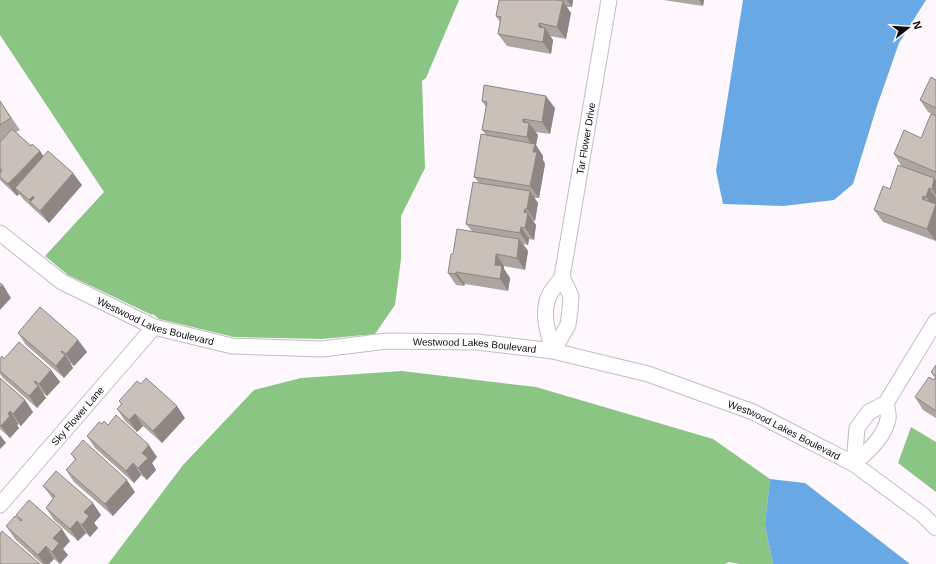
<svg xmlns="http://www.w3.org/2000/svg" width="936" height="564" font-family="Helvetica,sans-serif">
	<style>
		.forest { fill: #8ac583 }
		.water { fill: #67a8e5 }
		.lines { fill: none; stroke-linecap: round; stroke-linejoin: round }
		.street-casing { stroke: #c4bcc4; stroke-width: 17 }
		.street { stroke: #fff; stroke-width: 15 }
		.wall { fill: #aea5a0 }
		.shaded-wall { fill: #8d8682 }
		.building { fill: #cac0ba; stroke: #8d8682 }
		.labels { text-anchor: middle; stroke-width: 3; stroke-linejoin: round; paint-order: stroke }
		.street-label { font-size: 10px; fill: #0e0b0e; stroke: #fef7fe }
	</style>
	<rect width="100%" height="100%" fill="#fef7fe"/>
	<path class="forest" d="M0,0H459L426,78L422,81L425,168L401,216V259L395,305L375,334L322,339L234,337L159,319L153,314L152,315L68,275L45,256L104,192L0,35Z
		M402,371L536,387L713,439L770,479L765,525L773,564H739L729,562L725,564H108L183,465L254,390L301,378Z
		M911,427L936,442V492L898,463Z"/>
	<path class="water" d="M743,0H926L899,43L877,106L853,184L834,200L783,206L723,204L716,171Z
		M770,479L805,483L910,564H773L765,525Z"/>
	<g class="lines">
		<g class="street-casing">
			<g id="street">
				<path id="s1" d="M0,233L62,282L154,327L232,346L322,349L387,341L477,342L553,351L648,374L753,412L854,464L923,515L936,528"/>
				<path id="s2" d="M553,351C548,333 540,310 551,292C554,287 559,282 562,277L609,0"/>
				<path d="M553,351L568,325L570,310L571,296L562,277"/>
				<path d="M854,464L857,428L869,412L886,403L936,321"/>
				<path d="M854,464C868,451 884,438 888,419C889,414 887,408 886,403"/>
				<path id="s3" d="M0,505L154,327"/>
			</g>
		</g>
		<use href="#street" class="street"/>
	</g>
	<path class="wall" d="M499,0H573L572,7H566L571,13L566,39L550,36L553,40L551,54L507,46L498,34L500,22L496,16Z
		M663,0H704L703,6Z
		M936,80V116L928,112L920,100Z
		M0,101L20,130L16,132L31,146L40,151L43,156L82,185L49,223L24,200L19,194L17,196L0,180Z
		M482,101L555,108L550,134L535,132L538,135L536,145L543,156V160L545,164L539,198H534L538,203L535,221H533L536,225L534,240L529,239L528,245L523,244L528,251L525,270L504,266V269L510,278L508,291L465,284L464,286L456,285L448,273L453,254L472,231L466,224L479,183L474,177L486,135L482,130L486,107Z
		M936,116V241L883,222L874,210L890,189L902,167L894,154L921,138Z
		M18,333L78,340L87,352L74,366L70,363L73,368L64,378L26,345Z
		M0,359H4L51,370L60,382L47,396L43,393L46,398L37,408L3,378L0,374Z
		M936,365V418L923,410L915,397L934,380L935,378L931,372Z
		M0,378L25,400L33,412L21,426L18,424L17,425L19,428L10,438L0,429Z
		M119,401L185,418L162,443L143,426L137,432L125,421L117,409L121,404Z
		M102,424L108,425L157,457L152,463L156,470L147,480L141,475L134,483L95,448L87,436Z
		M71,454L135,492L113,516L74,482L66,470L75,460Z
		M43,486L101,515L94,523L98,528L90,537L86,533L78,541L54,520L46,508L53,499Z
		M16,515L70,541L63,549L68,555L60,564L54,559L49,564H42L15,539L6,526L21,521Z"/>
	<path class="shaded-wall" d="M567,0H573L572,7Z
		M699,0H704L703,6Z
		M563,1L571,13L566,39L557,27Z
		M539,23L545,31V28L553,40L551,54L543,42L539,27Z
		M546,96L555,108L550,134L542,122Z
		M523,119L529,126V123L538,135L536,145L543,156V160L545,164L539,198L530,186L534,148L527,137L523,122Z
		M40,151L48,163L15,188L19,194L17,196L8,184Z
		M73,173L82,185L49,223L40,211Z
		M934,178L936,180V195L932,189Z
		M929,188L936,198V241L927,229L935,208L926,197Z
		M530,191L538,203L535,221L527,209Z
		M33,196L41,208L30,202L38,213L29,200Z
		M923,196L931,208L922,199Z
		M525,209L536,225L534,240L525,228L524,212Z
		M521,227L529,239L528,245L520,233Z
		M519,239L528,251L525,270L517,258Z
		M496,254L504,266V269L510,278L508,291L500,279L495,265Z
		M456,272L465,284L464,286L455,274Z
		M3,285L11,298L0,310V288Z
		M78,340L87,352L74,366L66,354Z
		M65,355L73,368L64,378L56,366Z
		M51,370L60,382L47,396L39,384Z
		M35,381L46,398L37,408L29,396Z
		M25,400L33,412L21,426L13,414Z
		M177,406L185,418L162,443L153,431Z
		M10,411L18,424L17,425L19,428L10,438L1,426L8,414Z
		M135,414L143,426L137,432L129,420Z
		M0,435L6,443L0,449Z
		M149,445L157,457L152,463L156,470L147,480L138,468L142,453Z
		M133,463L141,475L134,483L126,471Z
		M127,480L135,492L113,516L105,504Z
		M93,503L101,515L94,523L98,528L90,537L82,525L84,512Z
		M77,521L86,533L78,541L70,529Z
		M62,529L70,541L63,549L68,555L60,564L52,552L53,538Z
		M46,546L54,559L49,564H44L38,555Z"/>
	<path class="building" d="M499,0H556L563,1L557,27L539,23V27L545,28L543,42L498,34L501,17L496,16Z
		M931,77L936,80V108L920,100Z
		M484,85L546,96L542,122L523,119V122L529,123L527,137L482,130L487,102L482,101Z
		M0,101L11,118L0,125Z
		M931,114L936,116V172L894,154L904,130L921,138Z
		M12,129L31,146L32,144L40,151L8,184L0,177V173L2,171L1,169L0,170V142Z
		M481,134L535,144L533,152H537L530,186L474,177Z
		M48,151L73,173L40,211L30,202L34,198L33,196L29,200L15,188Z
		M898,165L934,178L932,189L929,188L926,197L923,196L922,199L936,204L927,229L874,210L883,186L890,189Z
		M473,182L530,191L527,209H525L524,212L528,213L525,228L521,227L520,233L466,224Z
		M457,229L519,239L517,258L496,254L495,265L502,266L500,279L456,272L455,274L448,273L451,254H453Z
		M0,283L3,285L0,288Z
		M40,307L78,340L66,354L62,351L61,352L65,355L56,366L18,333Z
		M19,342L51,370L39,384L35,381L34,382L38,386L29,396L0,371V359L2,356L4,359Z
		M936,365V376L931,372Z
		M929,377L934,380L936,377V411L915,397Z
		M0,378L25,400L13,414L10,411L8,414L10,416L1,426L0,425Z
		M146,378L177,406L153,431L135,414L129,420L117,409L122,404L119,401L137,381L141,384Z
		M116,415L149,445L142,453L148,458L138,468L133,463L126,471L87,436L99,422L102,424L104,421L108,425Z
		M83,440L127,480L105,504L66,470L76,459L71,454Z
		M56,471L93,503L84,512L89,516L82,525L77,521L70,529L46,508L55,496L43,486Z
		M29,500L62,529L53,538L59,543L52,552L46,546L38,555L6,526L15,516L21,521L22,520L16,515Z
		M2,531L40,564H0V534Z"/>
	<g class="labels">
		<g class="street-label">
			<text dy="4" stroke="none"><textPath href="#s2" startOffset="220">Tar Flower Drive</textPath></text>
			<text dy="4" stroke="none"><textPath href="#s1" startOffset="181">Westwood Lakes Boulevard</textPath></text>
			<text dy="4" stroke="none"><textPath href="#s1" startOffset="505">Westwood Lakes Boulevard</textPath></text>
			<text dy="4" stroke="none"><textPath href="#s3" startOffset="118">Sky Flower Lane</textPath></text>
			<text dy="4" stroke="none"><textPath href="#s1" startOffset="829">Westwood Lakes Boulevard</textPath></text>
		</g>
	</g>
	<g transform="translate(908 28) rotate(73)" stroke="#fef7fe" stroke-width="3" paint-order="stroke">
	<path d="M0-3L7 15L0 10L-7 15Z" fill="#0e0b0e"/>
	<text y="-6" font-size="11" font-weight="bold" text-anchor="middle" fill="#0e0b0e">N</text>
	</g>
</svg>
